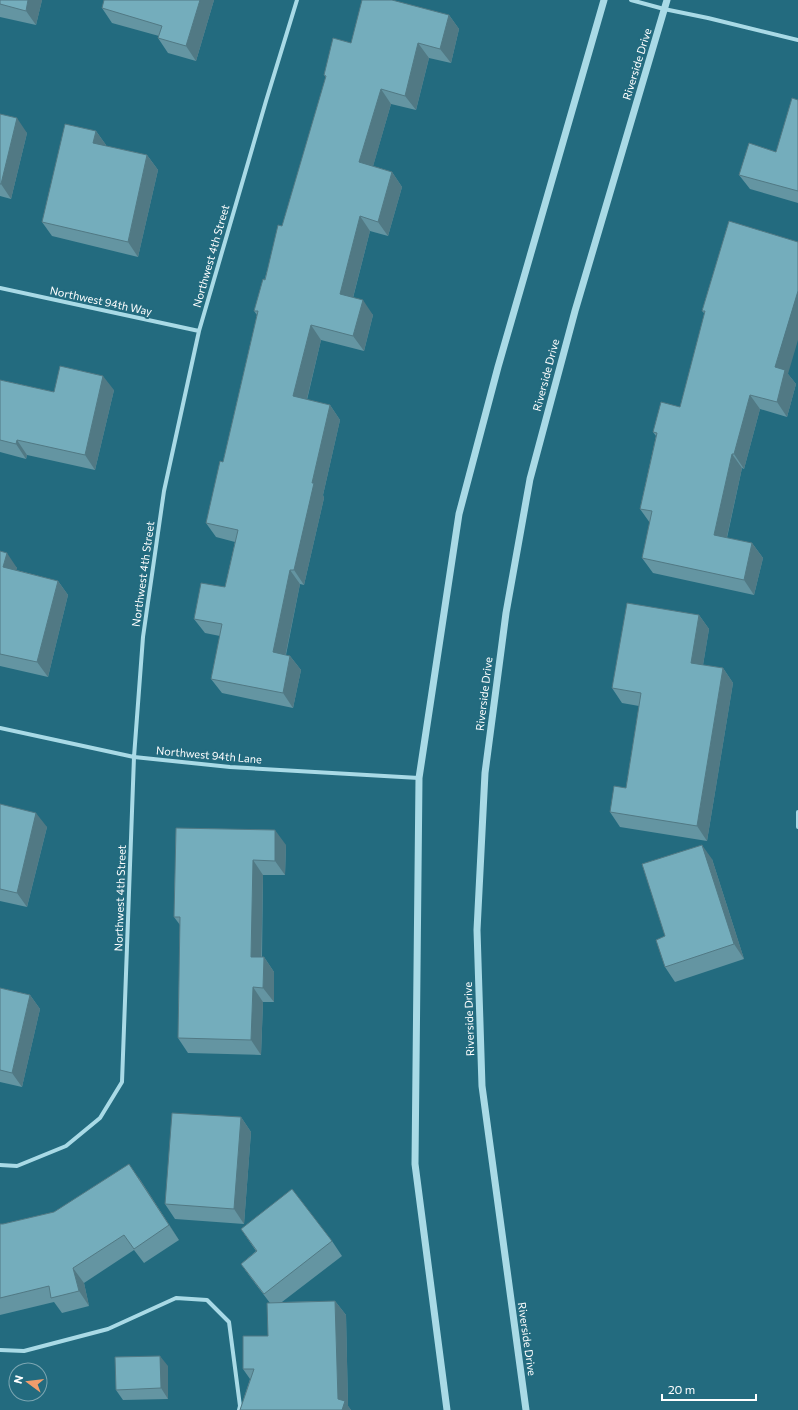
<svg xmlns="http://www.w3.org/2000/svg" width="798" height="1410" font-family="Commissioner,sans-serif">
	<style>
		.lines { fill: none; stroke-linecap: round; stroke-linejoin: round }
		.minor { stroke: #a9dae6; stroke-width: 4 }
		.tertiary { stroke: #a9dae6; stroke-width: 7 }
		.wall { fill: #6495a2 }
		.shaded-wall { fill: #517984 }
		.building { fill: #74adbc; stroke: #517984 }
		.labels { text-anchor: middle; stroke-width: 4; stroke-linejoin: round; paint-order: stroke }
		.street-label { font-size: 11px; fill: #fff; stroke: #236b7f }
	</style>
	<rect width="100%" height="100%" fill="#236b7f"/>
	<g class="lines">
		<path class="minor" d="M631,0L664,9L708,18L798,40
			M0,288L199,331
			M0,728L134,757L230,767L419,778
			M798,812V827
			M0,1165L17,1166L66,1146L100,1118L122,1082L134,757L143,637L164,491L199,331L266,101L297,0
			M0,1350L24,1351L108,1329L176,1298L207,1300L229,1322L240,1406L239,1410"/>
		<path class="tertiary" d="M447,1410L415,1164L419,778L459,514L498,367L604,0
			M526,1410L482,1086L477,930L485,773L506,613L530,479L575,311L667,0"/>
	</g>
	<path class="wall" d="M0,0H42L36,25L0,17Z
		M214,0L196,61L168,53L158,38L159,36L112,23L102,8Z
		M449,15L459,29L451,63L429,58L416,110L391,104L373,166L392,172L402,187L388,236L370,231L353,298L373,315L364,351L321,340L307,400L330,405L340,420L323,495L324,498L304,585L300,584L286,655L290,656L301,670L293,708L222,693L211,679L220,636L205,633L194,619L225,587L235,542L216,537L206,523L223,462L257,315L254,311L282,226L326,78L324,75L351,43Z
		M798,100V203L750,189L739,175L776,152Z
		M0,114L27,133L11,199L0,196Z
		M96,131L106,145V146L147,155L158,170L138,257L52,236L42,222Z
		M729,221L788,374L796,384L787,417L760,409L744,469L742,468L727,538L752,543L763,558L754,595L653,573L642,558L650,523L640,509L656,436L653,432L680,407L705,314L702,311Z
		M0,380L54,392L114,390L95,470L27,455L26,459L0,452Z
		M0,551L17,568L16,570L58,581L68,595L48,677L0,666Z
		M699,615L709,629L703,665L723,668L733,683L707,841L620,827L610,812L626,788L639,706L622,703L612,688Z
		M0,804L47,827L27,907L0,901Z
		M176,828L286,845L285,875H263L262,957H264L274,972V1002H263L261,1055L188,1053L178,1038L180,925L174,917Z
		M712,859L744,959L675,982L665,967V936Z
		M0,988L30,995L40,1009L22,1087L0,1082Z
		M241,1117L251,1132L244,1224L175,1219L165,1204Z
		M139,1178L179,1240L144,1263L134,1250L84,1283L89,1306L62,1313L54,1302L0,1315V1224H3L54,1212Z
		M241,1229L332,1241L342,1256L282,1302L335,1301L346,1315L348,1406L351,1410H240L250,1379L243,1369L268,1336L270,1303L251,1278L241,1264L256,1251Z
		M168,1366V1399L123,1400L116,1390Z"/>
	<path class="shaded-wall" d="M28,0H42L36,25L26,11Z
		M200,0H214L196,61L186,46Z
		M449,15L459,29L451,63L440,49Z
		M418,43L429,58L416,110L405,96Z
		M381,89L391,104L370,177L359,162Z
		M17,118L27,133L11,199L1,184Z
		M96,131L106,145L104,158L93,143Z
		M147,155L158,170L138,257L128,242Z
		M392,172L402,187L388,236L378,222Z
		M360,216L370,231L350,309L340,294Z
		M798,291V340L788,374L796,384L787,417L777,402L775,367Z
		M363,300L373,315L364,351L353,336Z
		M311,325L321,340L304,411L293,396Z
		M103,376L114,390L95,470L85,455Z
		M750,395L760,409L744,469L734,454Z
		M330,405L340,420L323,495L324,498L304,585L294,570L312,483Z
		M17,440L27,455L26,459L16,444Z
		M732,454L742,468L724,550L714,535Z
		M752,543L763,558L754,595L744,580Z
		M7,553L17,568L13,582L3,567Z
		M290,570L300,584L283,667L273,652Z
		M58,581L68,595L48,677L37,662Z
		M699,615L709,629L701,677L691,663Z
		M290,656L301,670L293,708L283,693Z
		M723,668L733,683L707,841L697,826Z
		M36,813L47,827L27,907L17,893Z
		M275,830L286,845L285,875L275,861Z
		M702,845L712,859L744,959L734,944Z
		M253,860L263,875L261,971L251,957Z
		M264,957L274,972V1002L263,988Z
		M253,987L263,1002L261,1055L251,1040Z
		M30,995L40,1009L22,1087L12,1073Z
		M241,1117L251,1132L244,1224L234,1209Z
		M129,1164L139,1178L179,1240L169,1225Z
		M73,1268L84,1283L89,1306L79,1291Z
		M335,1301L346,1315L348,1406L351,1410H342L338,1399Z
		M160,1356L168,1366V1399L161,1388Z"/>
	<path class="building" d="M0,0H28L26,11L0,4Z
		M104,0H200L186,46L158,38L162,26L102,8Z
		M362,0H392L449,15L440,49L418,43L405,96L381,89L359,162L392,172L378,222L360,216L340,294L363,300L353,336L311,325L293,396L330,405L312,483H314L294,570H290L273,652L290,656L283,693L211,679L222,624L194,619L201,583L225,587L238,530L206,523L220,461L223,462L258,311H254L263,279L265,280L278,225L282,226L326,76L324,75L333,38L351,43Z
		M792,98L798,100V191L739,175L749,143L776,152Z
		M0,114L17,118L1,184H0Z
		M65,124L96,131L93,143L147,155L128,242L42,222Z
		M729,221L798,242V291L775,367L785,370L777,402L750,395L734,454H732L714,535L752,543L744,580L642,558L652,511L640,509L657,433L653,432L661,402L680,407L705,311H702Z
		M60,366L103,376L85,455L17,440L16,444L0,440V380L54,392Z
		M0,551L7,553L3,567L58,581L37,662L0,654Z
		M627,603L699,615L691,663L723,668L697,826L610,812L614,786L626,788L641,693L612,688Z
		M0,804L36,813L17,893L0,889Z
		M176,828L275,830V861L253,860L251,957H264L263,988L253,987L251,1040L178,1038L180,917H174Z
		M702,845L734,944L665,967L656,940L665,936L642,864Z
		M0,988L30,995L12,1073L0,1070Z
		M172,1113L241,1117L234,1209L165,1204Z
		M129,1164L169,1225L134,1249L124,1235L73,1268L79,1291L51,1298L49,1286L0,1298V1224H3L54,1212Z
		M292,1189L332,1241L264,1294L241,1264L257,1251L241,1229Z
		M335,1301L338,1399L345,1401L342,1410H240L254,1369H243V1336H268L267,1303Z
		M160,1356L161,1388L116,1390L115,1357Z"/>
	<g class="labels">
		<g class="street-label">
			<text transform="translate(637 64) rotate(-73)" y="4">Riverside Drive</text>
			<text transform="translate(211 256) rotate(-74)" y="4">Northwest 4th Street</text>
			<text transform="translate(101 301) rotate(12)" y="4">Northwest 94th Way</text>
			<text transform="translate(546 375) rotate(-75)" y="4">Riverside Drive</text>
			<text transform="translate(143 574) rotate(-82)" y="4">Northwest 4th Street</text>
			<text transform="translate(484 694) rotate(-83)" y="4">Riverside Drive</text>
			<text transform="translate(209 755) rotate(5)" y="4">Northwest 94th Lane</text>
			<text transform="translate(120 898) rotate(-88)" y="4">Northwest 4th Street</text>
			<text transform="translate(469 1019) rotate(-92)" y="4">Riverside Drive</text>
			<text transform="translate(527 1339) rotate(82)" y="4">Riverside Drive</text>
		</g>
	</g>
	<g transform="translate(28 1382) rotate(285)"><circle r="19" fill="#236b7f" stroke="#7ba6b2"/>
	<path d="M0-3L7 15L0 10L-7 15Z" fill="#f19d6c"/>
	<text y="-6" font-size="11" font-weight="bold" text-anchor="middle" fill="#ffffff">N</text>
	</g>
	<path d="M662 1394v6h94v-6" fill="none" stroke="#ffffff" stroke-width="2"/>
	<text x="668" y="1394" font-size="12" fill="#ffffff" stroke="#236b7f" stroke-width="3" paint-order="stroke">20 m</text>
</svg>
